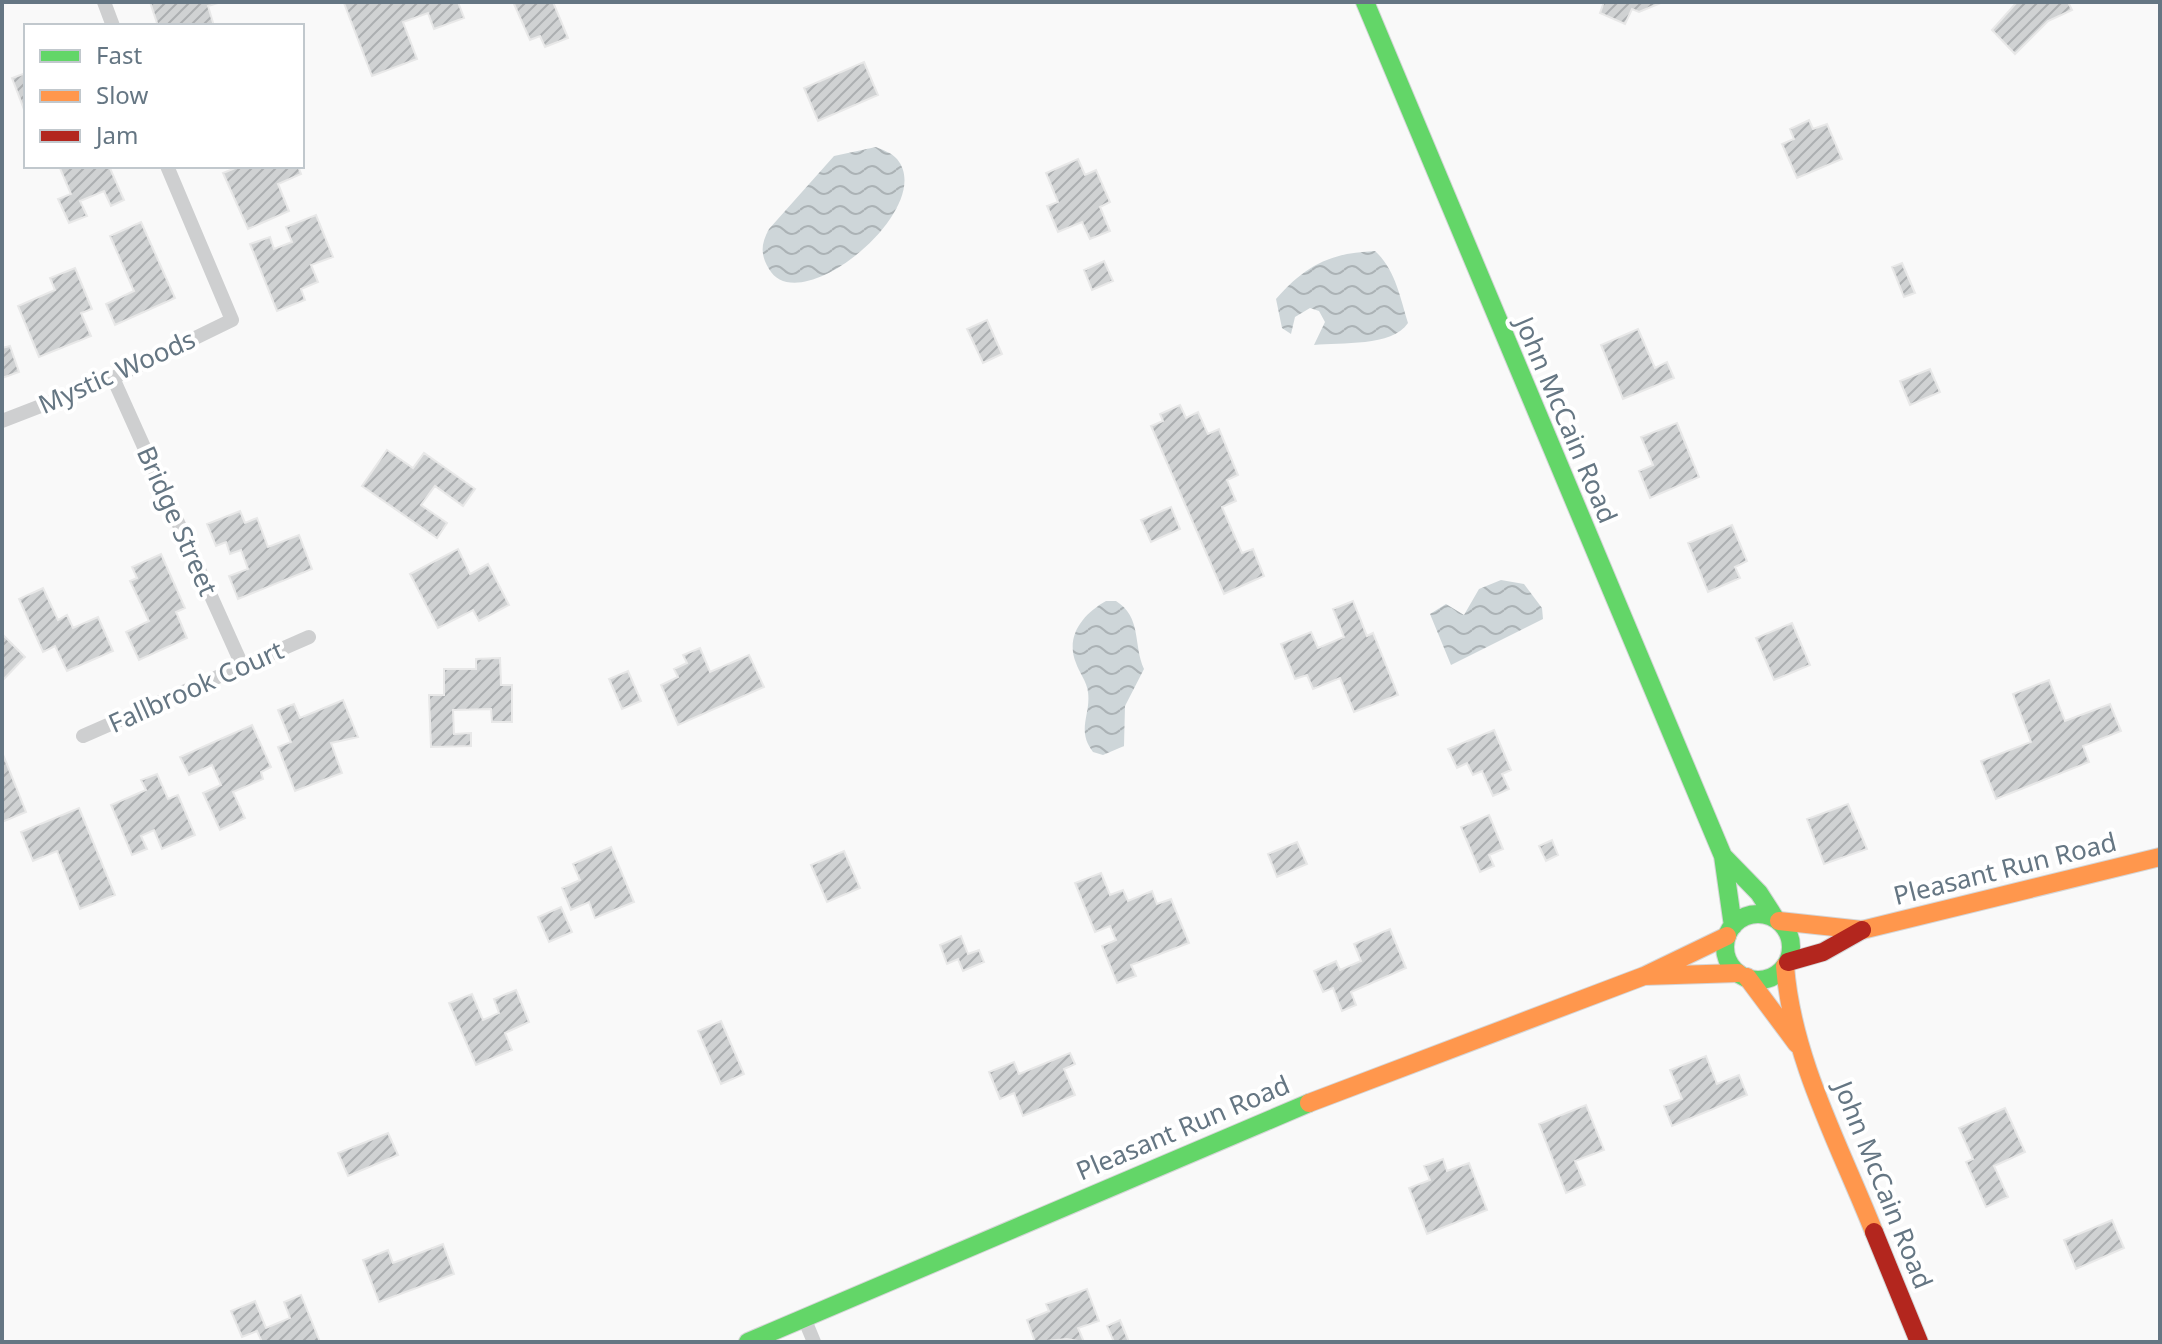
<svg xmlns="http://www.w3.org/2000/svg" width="2162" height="1344" font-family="'Noto Sans',sans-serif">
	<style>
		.water { fill: url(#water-waves) }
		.building { fill: url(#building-hatch); stroke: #e8e8e8; stroke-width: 2 }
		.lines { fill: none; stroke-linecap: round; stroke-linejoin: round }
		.fast-casing { stroke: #d5d6d7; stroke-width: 20 }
		.slow-casing { stroke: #d5d6d7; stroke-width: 20 }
		.jam-casing { stroke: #d5d6d7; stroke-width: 20 }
		.street { stroke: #cecfd0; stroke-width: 14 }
		.fast { stroke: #63d668; stroke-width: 18 }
		.slow { stroke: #ff974d; stroke-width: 18 }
		.jam { stroke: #b3261e; stroke-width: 18 }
		.labels { text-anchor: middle; stroke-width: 8; stroke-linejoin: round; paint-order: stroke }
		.street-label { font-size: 26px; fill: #657683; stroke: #fff }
	</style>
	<defs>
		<pattern id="water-waves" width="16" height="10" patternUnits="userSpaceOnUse" patternTransform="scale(2)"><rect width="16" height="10" fill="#ced6d9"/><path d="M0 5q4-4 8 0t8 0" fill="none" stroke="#abb2b5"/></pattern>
		<pattern id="building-hatch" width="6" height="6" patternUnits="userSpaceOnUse" patternTransform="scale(2)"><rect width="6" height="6" fill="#d0d2d3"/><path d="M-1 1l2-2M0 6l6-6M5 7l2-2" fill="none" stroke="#acafb1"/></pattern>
	</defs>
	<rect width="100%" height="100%" fill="#f9f9f9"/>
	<path class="water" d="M876,147C883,150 892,153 897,159C938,208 799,322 769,269C760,254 761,244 769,229L834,156Z
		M1375,251C1395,269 1400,297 1408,323C1392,347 1341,342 1314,345L1325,322L1319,311L1310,308L1295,317L1291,334L1282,328L1276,299C1306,265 1330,253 1375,251Z
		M1501,580L1524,584L1542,608L1543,619L1451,665L1430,614L1446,604L1464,615L1479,589Z
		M1106,601H1116C1142,617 1133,645 1144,669L1125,706L1124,746L1103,755L1093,752C1076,730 1091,715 1088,692C1087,682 1079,672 1076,663C1065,636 1083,614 1106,601Z"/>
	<path class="building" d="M150,2H221L208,6L214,26H158Z
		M458,2L464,18L434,29L428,13L403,22L417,59L372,76L344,3Z
		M518,2H553L568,38L545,47L540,36L530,40L514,4Z
		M1604,2H1663L1639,12L1632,9L1625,24L1600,13Z
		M2017,2H2068L2072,10L2048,21L2015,54L1992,30Z
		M864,62L878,95L818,121L804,88Z
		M26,73V112H25L12,78Z
		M1809,120L1813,129L1827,124L1842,159L1797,178L1782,144L1794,139L1790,129Z
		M1078,159L1085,175L1096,170L1110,202L1100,207L1110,231L1090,239L1082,222L1058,232L1047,206L1058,202L1046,173Z
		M59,166H109L124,200L111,206L104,191L80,201L87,216L69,223L58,199L71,194Z
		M240,166H298L301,174L278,184L289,211L248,229L223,173Z
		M316,215L333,257L311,265L318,282L301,289L305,300L277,311L250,244L270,237L274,249L292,242L286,227Z
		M141,222L175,298L115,325L106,304L134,291L110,236Z
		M1104,261L1113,281L1092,290L1084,270Z
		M1902,263L1915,293L1904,297L1892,267Z
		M75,268L92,309L81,313L91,336L39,357L18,306L55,290L50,278Z
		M987,320L1002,354L983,363L967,329Z
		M1638,329L1655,368L1667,362L1674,378L1623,399L1601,345Z
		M10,346L19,372L2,378V348Z
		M1930,369L1940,392L1910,405L1900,381Z
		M1180,405L1186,418L1198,412L1208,434L1219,429L1238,475L1227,480L1236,501L1222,507L1242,553L1253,549L1264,576L1224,594L1151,426L1163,421L1160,414Z
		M1677,423L1699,477L1650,498L1639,471L1653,465L1641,437Z
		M387,450L413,468L424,453L475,489L463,506L435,486L421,505L447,523L437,538L362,486Z
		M1171,507L1180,529L1151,542L1141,520Z
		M240,511L245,523L257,518L268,547L299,535L312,569L238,599L229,576L248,569L241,550L230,554L226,542L216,546L207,524Z
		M1732,525L1747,561L1735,567L1740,578L1708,592L1688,543Z
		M458,549L470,574L488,564L509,605L479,621L473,610L438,628L410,574Z
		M161,554L185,608L176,612L187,638L139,660L126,632L149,621L130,581L137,578L132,567Z
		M43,588L58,620L67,615L73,628L98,617L113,651L67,671L55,646L43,652L19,599Z
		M1353,601L1367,636L1373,633L1398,695L1354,712L1340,678L1313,689L1307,675L1295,679L1281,644L1311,632L1318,648L1344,637L1333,609Z
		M1792,623L1810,665L1774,680L1756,638Z
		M2,634L25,657L2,681Z
		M700,648L710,672L749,655L764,687L678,725L661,685L678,677L674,669L687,663L683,655Z
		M500,658L501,685H512V722H492L491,709L453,710L454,734L471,733V746L431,747L429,695H444V669H476V659Z
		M628,671L641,701L622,709L609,679Z
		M2049,680L2065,721L2110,704L2121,731L2083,746L2089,762L1996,799L1981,761L2031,742L2013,694Z
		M343,700L358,737L331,743L342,773L295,791L278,747L291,742L278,710L294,704L300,718Z
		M252,725L271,767L261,772L263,779L233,792L245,818L220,830L203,793L221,785L212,765L189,775L180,757Z
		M1494,730L1511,770L1502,774L1509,789L1493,796L1482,771L1473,775L1467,763L1457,768L1448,749Z
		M2,752L26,812L2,822Z
		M157,774L168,799L178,795L195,835L162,849L154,830L141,836L147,849L132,855L111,805L146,790L141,780Z
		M1848,804L1867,849L1824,864L1807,819Z
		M79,808L115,895L80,909L57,851L33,861L21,832Z
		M1489,815L1503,849L1489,855L1494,866L1480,872L1461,827Z
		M1552,840L1558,855L1546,861L1539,846Z
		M1297,842L1307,864L1277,877L1268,854Z
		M611,847L634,902L595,918L589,902L571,910L562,888L580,880L573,864Z
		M844,851L860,888L827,902L811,865Z
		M1101,873L1110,895L1123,890L1128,901L1152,891L1157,904L1171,899L1189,943L1131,965L1136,976L1117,983L1102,946L1116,940L1110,926L1095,932L1075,883Z
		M561,907L572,932L549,942L538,917Z
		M1390,929L1406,968L1351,992L1356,1005L1342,1011L1333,988L1323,992L1314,971L1336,961L1340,970L1361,961L1354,944Z
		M961,936L968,954L979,950L984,962L963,971L958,959L947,964L940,945Z
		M516,990L529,1022L505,1033L512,1050L476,1065L449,1003L472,994L483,1020L499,1013L494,999Z
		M721,1021L744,1074L721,1084L698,1031Z
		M1070,1053L1075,1064L1064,1069L1075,1095L1023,1116L1014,1093L1000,1099L989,1072L1014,1062L1019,1074Z
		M1706,1056L1717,1084L1739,1075L1747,1095L1672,1126L1664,1106L1682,1099L1670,1070Z
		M1586,1105L1604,1150L1575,1161L1585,1185L1566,1193L1539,1124Z
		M2005,1108L2025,1152L1994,1166L2008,1197L1986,1207L1966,1162L1973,1159L1959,1128Z
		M388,1133L398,1155L348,1176L338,1153Z
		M1443,1159L1447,1171L1469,1163L1487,1210L1427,1234L1409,1188L1430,1180L1424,1166Z
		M2112,1220L2124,1248L2076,1269L2064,1240Z
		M443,1244L454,1274L379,1302L363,1260L388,1250L393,1263Z
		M1087,1289L1099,1321L1078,1328L1084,1342L1067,1339L1035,1342L1027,1320L1049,1311L1046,1304Z
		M301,1295L320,1342H262L257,1331L242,1337L231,1311L255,1301L266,1328L290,1318L284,1302Z
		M1120,1320L1129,1342H1114L1107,1326Z"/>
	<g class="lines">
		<g class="fast-casing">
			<path id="fast" d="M1365,2L1723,856L1733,926
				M1723,856L1759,893L1775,918
				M1725 947a33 33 0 1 1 66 0a33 33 0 1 1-66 0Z
				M748,1342L1309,1103"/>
		</g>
		<g class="slow-casing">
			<path id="slow" d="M1779,921L1862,930L2160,857
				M1785,966C1792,1059 1840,1146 1874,1232
				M1644,976L1738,973
				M1747,977L1797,1044
				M1309,1103L1644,976L1727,936"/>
		</g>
		<g class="jam-casing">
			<path id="jam" d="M1788,962L1823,952L1862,930
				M1874,1232L1919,1342"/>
		</g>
		<path class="street" d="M104,2L113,26
			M113,378L242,665
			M2,421L113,378L232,320L167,166
			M83,736L309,637
			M804,1318L814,1342"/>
		<use href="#fast" class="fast"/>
		<use href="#slow" class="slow"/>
		<use href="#jam" class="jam"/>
	</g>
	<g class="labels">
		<g class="street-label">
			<text transform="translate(117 372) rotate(-24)" y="9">Mystic Woods</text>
			<text transform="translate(1566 420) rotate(67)" y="9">John McCain Road</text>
			<text transform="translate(177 521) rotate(66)" y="9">Bridge Street</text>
			<text transform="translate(196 687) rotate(-24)" y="9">Fallbrook Court</text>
			<text transform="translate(2005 869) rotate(-14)" y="9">Pleasant Run Road</text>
			<text transform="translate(1183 1128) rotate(-23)" y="9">Pleasant Run Road</text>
			<text transform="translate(1883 1185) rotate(68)" y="9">John McCain Road</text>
		</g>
	</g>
	<rect width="2162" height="1344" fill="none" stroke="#657683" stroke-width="8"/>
	<rect x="24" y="24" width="280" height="144" fill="#ffffff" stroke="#c1c8cd" stroke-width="2"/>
	<rect x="40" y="50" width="40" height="12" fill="#63d668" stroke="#c1c8cd" stroke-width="2"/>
	<text x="96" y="64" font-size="24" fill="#657683">Fast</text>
	<rect x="40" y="90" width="40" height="12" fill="#ff974d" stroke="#c1c8cd" stroke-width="2"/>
	<text x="96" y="104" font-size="24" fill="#657683">Slow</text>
	<rect x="40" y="130" width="40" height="12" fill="#b3261e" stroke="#c1c8cd" stroke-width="2"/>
	<text x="96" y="144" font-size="24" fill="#657683">Jam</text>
</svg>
